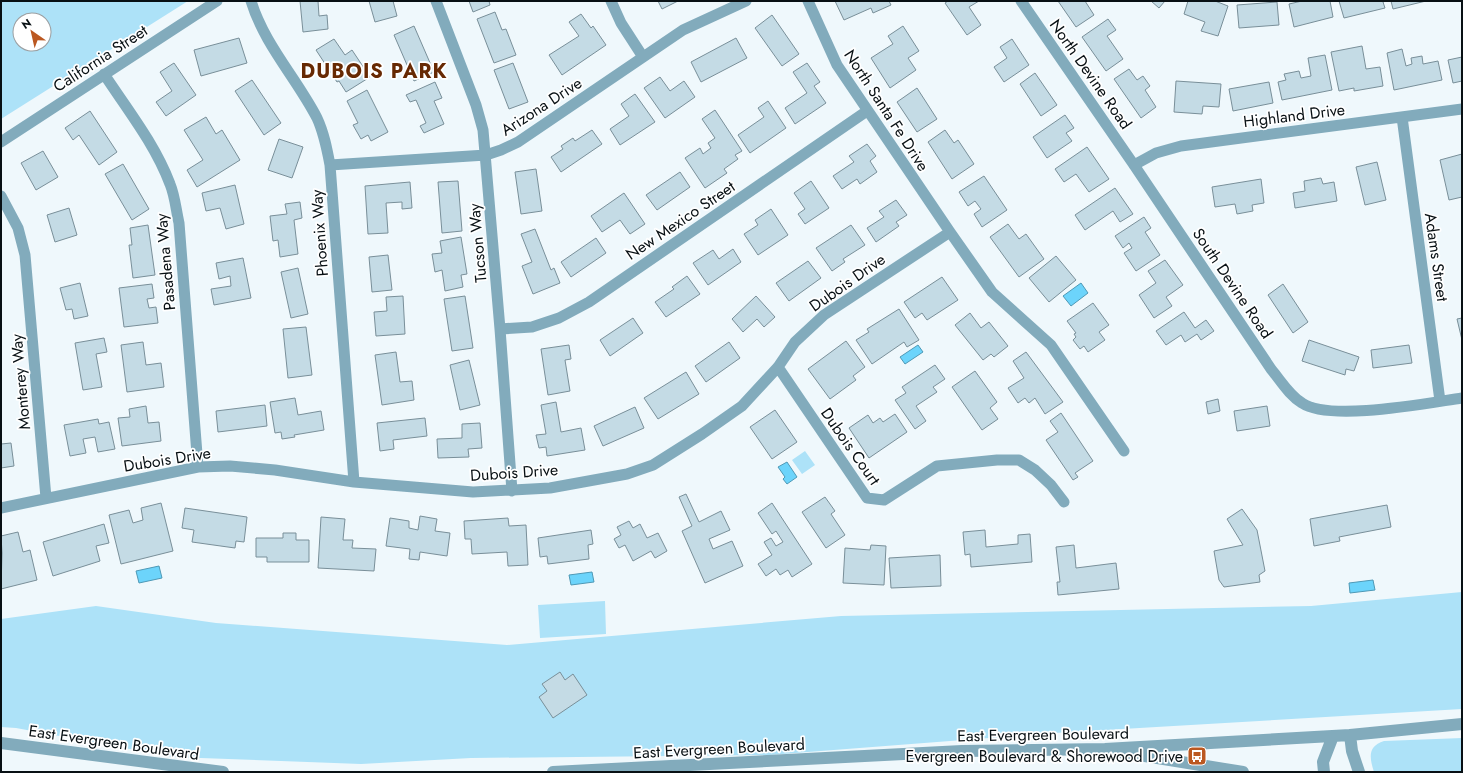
<svg xmlns="http://www.w3.org/2000/svg" width="1463" height="773" font-family="Jost,sans-serif">
	<style>
		.green { fill: #ade2f8; fill-rule: evenodd }
		.water { fill: #6cd4fb; stroke: #4e99b6 }
		.building { fill: #c4dbe5; stroke: #798f99 }
		.lines { fill: none; stroke-linecap: round; stroke-linejoin: round }
		.minor { stroke: #82abbc; stroke-width: 11 }
		.tertiary { stroke: #82abbc; stroke-width: 12 }
		.labels { text-anchor: middle; stroke-width: 3.5; stroke-linejoin: round; paint-order: stroke }
		.street-label { font-size: 16px; fill: #081014; stroke: #fff }
		.poi-label { font-size: 16px; fill: #081014; stroke: #fff; text-anchor: end }
		.district-label { font-size: 20px; font-weight: bold; letter-spacing: 1px; fill: #672903; stroke: #fff }
	</style>
	<rect width="100%" height="100%" fill="#eff8fc"/>
	<path class="green" d="M1,1H188L1,119ZM20,20H44V44H20Z
		M805,451L815,465L802,474L792,460Z
		M1462,592V709L1054,733L769,755L471,758L361,764L173,757L16,728L1,727V619L96,606L216,623L507,645L841,616L1311,606Z
		M605,601L606,634L540,638L538,605Z
		M1462,738V772H1374C1369,757 1368,746 1384,741Z"/>
	<path class="water" d="M1081,283L1088,293L1071,306L1063,296Z
		M918,345L923,352L905,364L900,357Z
		M787,462L797,477L787,484L783,479L785,477L778,467Z
		M159,566L162,578L139,583L136,571Z
		M592,572L594,582L571,585L569,575Z
		M1373,580L1375,590L1350,593L1349,583Z"/>
	<path class="building" d="M300,1H318L319,16L327,15L328,29L303,32Z
		M369,1H393L397,16L375,22Z
		M469,1H489L490,5L473,12Z
		M658,1H678L662,9Z
		M835,1H889L891,5L873,13L871,8L844,20Z
		M948,1H979L969,7L981,25L967,35L945,3Z
		M1058,1H1085L1094,15L1076,27Z
		M1151,1H1165L1159,8Z
		M1188,1H1215L1228,6L1218,36L1201,31L1205,22L1184,14Z
		M1302,1H1330L1333,17L1294,27L1289,4Z
		M1339,1H1386L1383,2L1385,8L1344,18Z
		M1391,1H1426L1393,9Z
		M1277,2L1279,25L1239,28L1237,5Z
		M495,12L502,30L506,29L516,55L494,63L477,19Z
		M581,14L591,28L593,26L606,45L562,75L549,55L579,36L569,22Z
		M772,15L799,54L782,66L755,28Z
		M1108,19L1116,30L1107,36L1123,59L1106,71L1082,37Z
		M414,26L434,72L414,81L394,35Z
		M903,26L919,51L908,58L916,70L890,88L871,58L893,44L888,36Z
		M239,38L247,63L201,76L194,50Z
		M736,38L747,58L701,82L691,62Z
		M334,39L345,55L352,50L370,77L346,92L339,81L337,82L316,50Z
		M1012,39L1029,65L1004,82L994,67L1007,58L1000,47Z
		M1362,46L1366,69L1380,67L1383,86L1354,91V88L1339,91L1331,52Z
		M1402,49L1406,66L1412,64L1411,58L1422,56L1423,64L1438,61L1442,80L1394,90L1387,53Z
		M1325,55L1332,90L1282,100L1278,82L1286,80L1284,74L1299,71L1301,78L1311,76L1308,58Z
		M1462,57V81L1453,83L1448,60Z
		M174,63L196,95L166,116L156,102L172,91L160,72Z
		M513,63L528,102L509,109L494,70Z
		M807,63L820,82L814,86L826,103L795,124L785,108L807,93L793,72Z
		M1129,69L1137,80L1143,76L1150,86L1145,90L1156,107L1141,118L1114,79Z
		M1035,73L1057,105L1041,116L1020,84Z
		M660,77L670,91L684,81L695,97L665,118L644,88Z
		M252,80L281,123L264,135L235,91Z
		M1176,81L1221,84L1219,107L1203,106L1202,114L1174,112Z
		M435,82L442,98L434,101L444,124L424,133L420,126L426,123L416,100L410,102L406,95Z
		M1269,82L1273,103L1233,111L1229,89Z
		M917,88L937,119L917,132L897,102Z
		M367,90L388,132L371,141L368,135L361,139L353,125L358,123L347,101Z
		M635,94L655,122L620,145L610,129L629,116L621,104Z
		M768,101L786,128L750,153L738,135L764,117L758,108Z
		M715,110L742,151L735,155L738,159L724,169L727,173L705,188L685,158L700,148L703,154L711,148L708,143L715,138L702,119Z
		M90,111L117,152L99,165L79,135L73,140L65,128Z
		M1065,115L1074,128L1066,133L1072,141L1047,158L1033,137Z
		M206,117L216,134L222,130L240,160L197,187L187,170L203,160L184,130Z
		M592,130L602,144L561,172L551,157L563,149L561,146L573,138L575,141Z
		M945,130L954,143L958,140L974,164L952,179L928,142Z
		M279,139L303,147L292,178L268,170Z
		M867,144L876,156L870,161L877,172L860,184L857,179L842,189L833,176L854,162L849,156Z
		M1087,147L1109,179L1089,192L1076,174L1064,182L1055,169Z
		M43,151L58,177L36,190L21,163Z
		M1462,154V197L1449,200L1440,160Z
		M1377,162L1386,200L1365,205L1356,167Z
		M123,164L149,209L132,220L105,174Z
		M536,169L542,211L521,214L515,172Z
		M680,172L690,187L657,210L646,195Z
		M984,176L1007,210L982,227L974,214L981,209L975,201L968,206L959,192Z
		M1321,178L1323,184L1334,182L1337,201L1295,208L1293,193L1305,191L1304,181Z
		M1261,179L1264,203L1252,205L1253,211L1237,214L1235,204L1215,207L1212,187Z
		M458,181L462,231L442,233L438,182Z
		M811,181L829,208L805,224L798,214L805,209L794,193Z
		M410,182L412,208L402,209V202L386,203L388,233L368,234L365,186Z
		M235,185L244,224L226,229L220,208L206,211L202,193Z
		M1115,188L1133,214L1120,222L1113,211L1085,230L1075,215Z
		M624,193L645,224L630,234L620,220L602,232L591,216Z
		M896,200L907,215L896,222L899,226L876,242L867,228L884,217L879,211Z
		M300,202L302,218L294,220L298,254L280,257L278,240L273,241L270,216L287,214L285,204Z
		M69,208L77,235L55,242L47,215Z
		M771,209L788,235L758,255L744,234L758,225L755,220Z
		M1144,217L1151,228L1145,232L1160,255L1136,271L1124,253L1132,248L1129,243L1123,248L1115,236Z
		M1008,224L1019,239L1026,234L1044,259L1019,277L990,237Z
		M148,225L155,275L133,278L129,245H132L130,228Z
		M851,225L865,245L843,259L845,262L832,271L816,248Z
		M535,229L551,270L554,268L560,283L533,294L522,266L532,262L521,234Z
		M461,237L467,274L461,275L463,287L445,291L442,270L435,272L432,254L442,253L440,241Z
		M596,238L606,253L571,277L561,262Z
		M733,249L741,262L708,285L693,263L713,250L719,259Z
		M388,255L392,290L372,292L369,257Z
		M1056,256L1076,280L1049,302L1029,278Z
		M243,258L251,298L214,305L211,289L231,286L230,276L219,279L216,263Z
		M1165,260L1183,285L1166,297L1172,306L1154,318L1139,295L1156,283L1148,271Z
		M808,261L821,278L789,301L776,283Z
		M298,268L308,314L291,318L281,272Z
		M687,276L700,294L666,317L655,302L674,289L672,287Z
		M942,277L958,300L927,320L922,313L915,318L904,302Z
		M80,283L88,316L74,319L72,309L66,310L60,288Z
		M152,284L154,298L147,299L149,308L156,307L158,323L124,327L119,288Z
		M1283,284L1308,322L1293,333L1268,295Z
		M403,296L405,334L376,336L374,312L387,311L386,297Z
		M465,296L473,348L452,351L444,299Z
		M756,296L775,317L764,327L757,319L743,332L732,319Z
		M1093,303L1109,325L1099,332L1105,340L1088,352L1084,346L1080,349L1073,340L1076,337L1074,334L1076,333L1067,321Z
		M899,309L919,340L907,347L904,342L872,364L856,340L869,332L867,329Z
		M1184,312L1195,328L1206,320L1214,331L1201,340L1197,334L1185,342L1181,335L1166,345L1156,331Z
		M970,313L981,328L989,322L1008,346L994,357L991,354L983,360L955,325Z
		M633,318L643,333L610,356L600,340Z
		M1462,318V340L1457,319Z
		M306,327L312,375L288,378L283,329Z
		M104,338L107,352L96,354L102,387L83,390L75,343Z
		M1309,340L1359,357L1354,371L1346,369L1345,375L1302,361Z
		M846,341L865,367L853,376L856,380L830,399L808,369Z
		M143,342L146,365L161,363L164,387L127,392L121,345Z
		M729,342L740,358L706,382L695,366Z
		M569,345L571,359L565,360L570,391L548,395L541,349Z
		M1409,345L1412,363L1373,368L1371,350Z
		M396,352L400,382L412,381L414,400L382,405L375,355Z
		M1026,352L1063,402L1045,414L1035,398L1029,403L1025,398L1018,403L1008,388L1024,378L1013,361Z
		M469,360L480,405L460,410L450,365Z
		M935,365L945,379L933,387L937,392L916,406L926,421L915,429L895,400L906,393L902,387Z
		M975,371L997,402L990,408L998,419L982,430L952,387Z
		M686,372L699,394L658,419L644,398Z
		M295,398L298,415L321,411L324,430L294,435L295,437L282,439L281,432L275,433L270,402Z
		M1218,399L1220,411L1208,414L1206,402Z
		M556,402L561,432L581,428L585,450L547,456L546,447L539,448L536,435L546,434L541,405Z
		M265,405L267,426L218,432L216,411Z
		M146,406L148,423L159,422L161,441L122,446L118,418L130,417L129,409Z
		M1267,406L1270,426L1237,431L1234,411Z
		M635,407L644,428L603,446L594,426Z
		M775,410L797,442L772,459L750,427Z
		M1061,413L1093,461L1075,473L1078,477L1073,480L1046,440L1058,432L1050,421Z
		M895,414L907,432L869,458L849,428L868,415L873,423L880,418L883,422Z
		M425,418L427,436L393,440L394,449L380,451L377,423Z
		M98,419L99,424L109,422L115,449L98,452L95,437L83,439L86,453L70,456L64,425Z
		M480,423L482,448L468,449L469,457L438,458L437,439L462,438V424Z
		M11,443L14,466L1,468V444Z
		M686,494L699,522L721,511L730,530L709,539L713,549L732,541L743,566L705,583L682,531L692,526L679,497Z
		M825,497L835,511L831,514L845,535L826,548L802,512Z
		M161,503L173,551L121,564L109,515L129,510L133,523L143,520L141,508Z
		M772,503L812,564L792,577L788,570L780,575L776,569L766,576L758,564L772,555L764,542L771,538L776,546L783,542L776,531L772,534L758,513Z
		M1387,505L1391,527L1339,537L1340,541L1314,546L1310,519Z
		M185,508L247,517L244,542L236,541L235,548L192,542L194,530L182,528Z
		M1242,509L1257,530L1265,571L1259,575L1260,582L1224,587L1219,580L1214,551L1243,545L1227,519Z
		M420,516L437,519L435,531L450,533L447,556L420,552L419,560L409,559L410,549L386,546L390,518L409,521V528L418,530Z
		M321,517L345,519L343,540H353L352,548L376,549L374,571L318,568Z
		M508,518L509,526L526,525L528,565L508,566L507,552L472,554L471,539H465L464,521Z
		M629,521L633,528L640,524L647,538L658,533L667,551L655,558L651,551L633,561L625,545L619,548L614,539L621,535L617,527Z
		M104,524L109,543L96,546L100,561L53,576L43,542Z
		M591,530L593,544L588,545L589,559L548,564L547,556L540,557L538,538Z
		M985,530L986,547L1018,544V535L1030,534L1032,562L971,567L970,554L965,555L963,532Z
		M18,532L23,552L30,550L37,580L1,589L2,553L1,536Z
		M283,533H296V540H309V562H267V557H256V538H283Z
		M871,545L886,546L884,585L843,583L845,548L870,550Z
		M1074,545L1076,568L1116,563L1119,589L1058,595L1057,582H1060L1056,547Z
		M940,555L941,586L891,588L889,558Z
		M560,672L565,680L573,674L587,695L553,718L539,697L547,691L542,684Z"/>
	<g class="lines">
		<path class="minor" d="M251,1C264,44 297,79 317,118C324,133 327,149 330,165L354,482
			M436,1L476,105L483,130L500,329L512,491
			M611,1L621,23L643,57
			M808,1L837,65L950,232L992,292L1051,345L1124,451
			M1021,1L1134,165L1271,369C1281,381 1289,395 1302,403C1330,422 1427,403 1462,398
			M104,74C127,109 155,144 170,184C175,196 176,210 179,223L198,467
			M1402,117L1440,401
			M1,142L217,1
			M330,165L486,155L501,150L518,142L683,30L746,1
			M1134,165L1156,153L1181,146L1462,109
			M1,196L18,228L25,255L46,498
			M500,329L532,327L559,318L589,302L867,111
			M778,367L867,498L884,500L937,466L997,460H1019L1035,470L1051,485L1064,502
			M1,508L198,467L230,466L275,470L354,482L473,492L550,488L627,474L653,465L702,434L742,406L778,367L795,342L824,315L950,232"/>
		<path class="tertiary" d="M1350,735L1352,751L1359,772
			M1,743L223,772
			M1120,752L1243,772
			M553,772L962,751L1105,749L1350,735L1462,724
			M1324,772L1323,762L1333,736"/>
	</g>
	<defs>
		<g id="bus-square" transform="scale(1)"><rect x="-9" y="-9" width="18" height="18" rx="4" fill="#bb5821" stroke="#fff"/><path d="M-5-6H5V4H4V6H2V4H-2V6H-4V4H-5ZM-3.5-4V0h7V-4ZM-3.5 1.2v1.5H-2V1.2ZM2 1.2v1.5H3.5V1.2Z" fill="#fff"/></g>
	</defs>
	<g fill-rule="evenodd">
		<use href="#bus-square" x="1197" y="756"/>
	</g>
	<g class="labels">
		<g class="street-label">
			<text transform="translate(100 58) rotate(-33)" y="6">California Street</text>
			<text transform="translate(1091 74) rotate(55)" y="6">North Devine Road</text>
			<text transform="translate(541 106) rotate(-33)" y="6">Arizona Drive</text>
			<text transform="translate(887 110) rotate(57)" y="6">North Santa Fe Drive</text>
			<text transform="translate(1294 115) rotate(-7)" y="6">Highland Drive</text>
			<text transform="translate(680 220) rotate(-34)" y="6">New Mexico Street</text>
			<text transform="translate(319 233) rotate(-94)" y="6">Phoenix Way</text>
			<text transform="translate(477 243) rotate(-95)" y="6">Tucson Way</text>
			<text transform="translate(1437 257) rotate(82)" y="6">Adams Street</text>
			<text transform="translate(165 262) rotate(-95)" y="6">Pasadena Way</text>
			<text transform="translate(847 282) rotate(-35)" y="6">Dubois Drive</text>
			<text transform="translate(1233 283) rotate(56)" y="6">South Devine Road</text>
			<text transform="translate(20 382) rotate(-95)" y="6">Monterey Way</text>
			<text transform="translate(851 446) rotate(55)" y="6">Dubois Court</text>
			<text transform="translate(167 459) rotate(-9)" y="6">Dubois Drive</text>
			<text transform="translate(514 472) rotate(-4)" y="6">Dubois Drive</text>
			<text transform="translate(1043 734) rotate(-1)" y="6">East Evergreen Boulevard</text>
			<text transform="translate(114 742) rotate(8)" y="6">East Evergreen Boulevard</text>
			<text transform="translate(719 748) rotate(-3)" y="6">East Evergreen Boulevard</text>
		</g>
		<g class="poi-label">
			<text x="1183" y="762">Evergreen Boulevard &amp; Shorewood Drive</text>
		</g>
		<g class="district-label">
			<text x="374" y="78">DUBOIS PARK</text>
		</g>
	</g>
	<rect width="1463" height="773" fill="none" stroke="#081014" stroke-width="4"/>
	<g transform="translate(32 32) rotate(326)"><circle r="19" fill="#ffffff" stroke="#9c9fa1"/>
	<path d="M0-3L7 15L0 10L-7 15Z" fill="#bb5821"/>
	<text y="-6" font-size="11" font-weight="bold" text-anchor="middle" fill="#081014">N</text>
	</g>
</svg>
